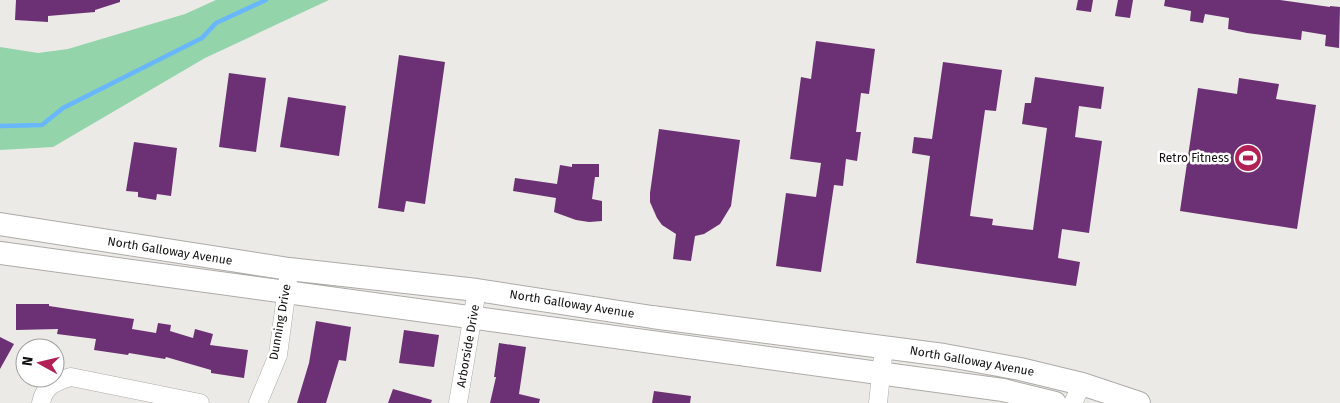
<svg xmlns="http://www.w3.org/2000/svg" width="1340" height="403" font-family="'Fira Sans',sans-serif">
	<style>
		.green { fill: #93d4ab }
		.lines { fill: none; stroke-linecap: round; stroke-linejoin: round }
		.stream { stroke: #68b6fc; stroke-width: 4.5 }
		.building { fill: #6c3074 }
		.minor-casing { stroke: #adaba8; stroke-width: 19 }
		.major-casing { stroke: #adaba8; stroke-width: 24 }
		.minor { stroke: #fff; stroke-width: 18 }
		.major { stroke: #fff; stroke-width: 22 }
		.labels { text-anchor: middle; stroke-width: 5; stroke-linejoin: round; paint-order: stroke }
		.poi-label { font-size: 12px; fill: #11100f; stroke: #fff; text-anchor: end }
		.street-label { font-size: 12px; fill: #11100f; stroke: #fff }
	</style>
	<rect width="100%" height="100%" fill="#eceae6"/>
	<path class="green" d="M216,0H329L205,58L53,147L0,150V47L38,53L68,49L185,14Z"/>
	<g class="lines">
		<path class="stream" d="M0,126L42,125L63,108L202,38L216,23L266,0"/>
	</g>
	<path class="building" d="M16,0H120V2L95,10V12L48,16V22L15,20Z
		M1078,0H1093L1091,12L1076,10Z
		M1118,0H1133L1130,18L1115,16Z
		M1165,0H1280L1330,7V6L1340,7L1339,48L1325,46L1326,35L1302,31L1301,40L1247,33L1228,29L1229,18L1205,14L1203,23L1190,21L1191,11L1164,6Z
		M816,41L875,49L869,94L861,93L856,132H861L857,161L846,159L843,186L834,185L821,272L776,266L786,193L816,197L821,163L790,159L801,77L811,79Z
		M399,55L445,62L425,204L406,201L404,212L378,208Z
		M943,62L1002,70L996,111L985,110L970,216L993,219L992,225L1033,230L1047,128L1022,124L1025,103H1031L1035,77L1104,87L1101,109L1079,106L1075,137L1102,141L1089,233L1062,229L1058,258L1080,262L1076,286L916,263L930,156L912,153L914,137L932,139Z
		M229,73L266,78L256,152L219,147Z
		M1239,78L1279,84L1276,99L1316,105L1297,229L1180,211L1198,88L1237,94Z
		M288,97L346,106L339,156L280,147Z
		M659,129L740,140L731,206L720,224L704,234L695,236L691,261L673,259L676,234L662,225L657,218L650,202V193Z
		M134,142L177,148L171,196L157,194L156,200L138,197V192L126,191Z
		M572,164H599V177H595L592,199L602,201V221L589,222L576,220L554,212L556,198L513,191L515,178L557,184L560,165L572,167Z
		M16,304H49V306L134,319L132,329L156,333L158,323L171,325L170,331L193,338L195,329L213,334L210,345L248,350L244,378L211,373V370L166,357L165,359L129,353L128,355L94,350L96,339L57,334L58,329L16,330Z
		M316,321L351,327L346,361L339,360L326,403H297L309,363Z
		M404,330L439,335L434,367L399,363Z
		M0,337L14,344L0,369Z
		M499,343L526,347L519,394L540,399L539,403H490L496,377H494Z
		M393,389L432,400L431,403H388Z
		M654,391L691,396L690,403H652Z"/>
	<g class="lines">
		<g class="minor-casing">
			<path id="minor" d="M41,403C44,386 56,381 71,377L200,403
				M258,403L278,355L288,280
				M458,403L477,290
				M878,403L884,347
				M1073,403L1082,384"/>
		</g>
		<g class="major-casing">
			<path id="major" d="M0,224L289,269L477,290L652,317L944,355L1020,369L1082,384L1139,403
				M0,253L1003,390L1055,403"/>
		</g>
		<use href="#minor" class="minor"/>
		<use href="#major" class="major"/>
	</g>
	<defs>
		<g id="stadium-disc" transform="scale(1.4375)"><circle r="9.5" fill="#b12156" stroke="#fff"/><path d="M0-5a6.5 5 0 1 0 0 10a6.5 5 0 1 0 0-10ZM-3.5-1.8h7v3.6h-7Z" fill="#fff"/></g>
	</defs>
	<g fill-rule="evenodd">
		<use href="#stadium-disc" x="1248" y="158"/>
	</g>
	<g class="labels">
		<g class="poi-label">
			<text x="1229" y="162">Retro Fitness</text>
		</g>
		<g class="street-label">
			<text transform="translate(170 251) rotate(9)" y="4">North Galloway Avenue</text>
			<text transform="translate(572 304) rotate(9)" y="4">North Galloway Avenue</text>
			<text transform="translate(280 322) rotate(-80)" y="4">Dunning Drive</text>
			<text transform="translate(468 346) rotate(-80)" y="4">Arborside Drive</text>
			<text transform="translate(972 361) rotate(10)" y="4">North Galloway Avenue</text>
		</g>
	</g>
	<g transform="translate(40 363) rotate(278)"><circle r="24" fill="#ffffff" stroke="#a09f9f"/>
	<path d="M0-4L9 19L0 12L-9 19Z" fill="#b12156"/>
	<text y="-8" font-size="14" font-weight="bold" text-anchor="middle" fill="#11100f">N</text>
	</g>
</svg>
